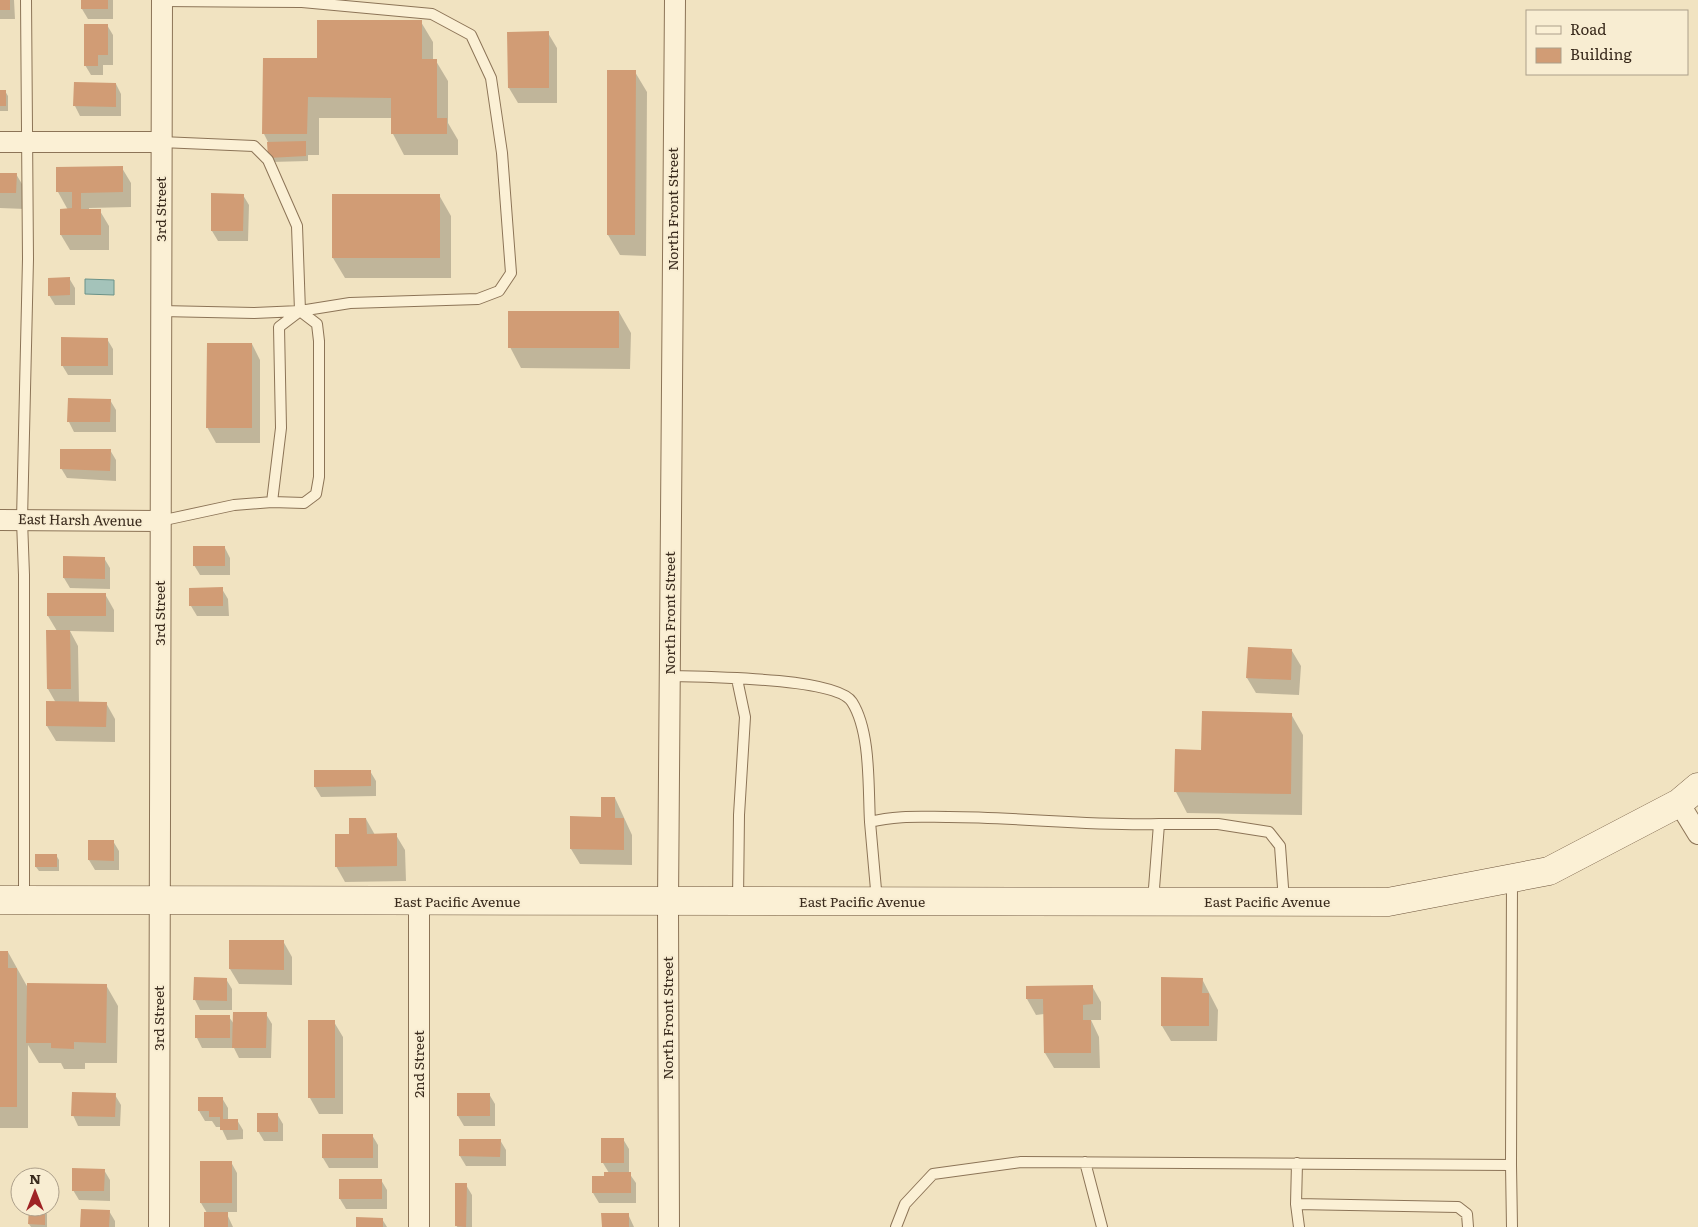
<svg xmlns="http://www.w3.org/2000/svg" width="1698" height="1227" font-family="Literata,serif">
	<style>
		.water { fill: #a4c3ba; stroke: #6a9288 }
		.shadow { fill: #0003 }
		.building { fill: #d19c75 }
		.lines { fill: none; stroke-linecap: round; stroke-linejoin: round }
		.lane-casing { stroke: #8c7457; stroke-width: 12 }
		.street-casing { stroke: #8c7457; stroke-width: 22 }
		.secondary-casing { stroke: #6d543b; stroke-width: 29 }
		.lane { stroke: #fbf0d5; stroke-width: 10 }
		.street { stroke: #fbf0d5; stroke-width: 20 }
		.secondary { stroke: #fbf0d5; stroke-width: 28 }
		.labels { text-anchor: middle; stroke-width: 4; stroke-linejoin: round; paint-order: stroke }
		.street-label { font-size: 14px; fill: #3a2b1d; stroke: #f8edd2 }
	</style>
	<rect width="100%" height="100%" fill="#f1e3c1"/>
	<path class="water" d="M85,279L114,280V295L85,294Z"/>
	<path class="shadow" d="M0,0H14L15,19H0Z
		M82,0H113V19H88L82,9Z
		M421,22L433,42V61H436L448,81V123L458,140V155H404L393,134V118H319V155H308V161L271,162L268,142L264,134V59L318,60Z
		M107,25L113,35V65H103V75H91L85,65Z
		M548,33L557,48V103H518L509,88Z
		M635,72L647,92L646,256L620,255L608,235Z
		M116,84L121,94V116H80L75,106Z
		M0,91H5L8,96V111H0Z
		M122,168L131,183V207L89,208V211H100L109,226V250H70L61,235L68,210L58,192Z
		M0,174H16L25,189V209L0,208Z
		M243,195L249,205L248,241H218L212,231Z
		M439,195L451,216V278H345L333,258Z
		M69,278L75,288V305H55L49,295Z
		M619,312L631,333L630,369L521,368L510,347Z
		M107,339L113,349V375H68L62,365Z
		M252,344L260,360V443H216L207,427Z
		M110,400L116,410V432H74L69,422Z
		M110,450L116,460V481L67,478L61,468Z
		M225,548L230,558V575H200L194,565Z
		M104,558L110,568V589L70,588L64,578Z
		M190,589H222L228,599L229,616H197L191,606Z
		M105,594L114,610V632L70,631L78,646L79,703H106L115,719V742L56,741L47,726L56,703L48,689L57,631L48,616Z
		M1292,651L1301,666L1299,695L1256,693L1247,678Z
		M1291,714L1303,735L1302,815L1187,813L1176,792Z
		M370,771L376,781V796L321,797L315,787Z
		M615,798L632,835V865L580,864L571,849L602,818Z
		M366,819L375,835H396L405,850L406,881L345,882L336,866L350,835Z
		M113,841L119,851V870H95L89,860Z
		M56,855L59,860V871H39L36,867Z
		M283,941L292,957V985L239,984L230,969Z
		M0,952H8L28,988L106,985L118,1006L117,1063H85V1069H64L61,1063H39L28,1045V1128H0Z
		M226,979L232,989V1010H200L195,1000Z
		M1202,979L1218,1010L1217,1041H1171L1162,1026Z
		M1092,986L1101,1002V1020H1091L1099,1037L1100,1068H1054L1045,1053L1044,1014L1036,1015L1027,999V987Z
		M266,1014L272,1024L271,1058H239L234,1048H202L197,1038L229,1017L234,1024Z
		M310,1022H334L343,1037V1114H319L310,1098Z
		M489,1094L495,1104V1126H464L458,1116Z
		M115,1095L121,1105L120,1126H78L73,1115Z
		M199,1098H222L228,1108V1120H237L243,1130V1139L227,1140L221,1127H216L212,1121H205L199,1111Z
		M277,1114L283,1124V1141H264L258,1131Z
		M372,1135L378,1145V1168H329L323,1158Z
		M623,1139L629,1149V1173L636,1183V1203H599L593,1193V1178H606L609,1173L603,1163Z
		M500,1140L506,1150V1166H466L460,1156Z
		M231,1162L237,1173V1212H226L233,1227H205L207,1213L201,1203Z
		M104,1170L110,1180V1201L79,1200L73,1190Z
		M381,1180L387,1190V1209H346L340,1199Z
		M466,1185L472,1195V1227H457Z
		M44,1210L47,1214V1227H31L29,1224Z
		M109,1211L115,1221V1227H82Z
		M628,1214L634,1227H603Z
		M382,1219L387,1227H358Z"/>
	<path class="building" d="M0,0H10V10H0Z
		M81,0H108V9H81Z
		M317,20H422V59H437V118H447V134H391V98L308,97L307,134H262L263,58H317Z
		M84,24H108V55H98V66H84Z
		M549,31V88H508L507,32Z
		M607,70H636L635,235H607Z
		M74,82L116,83V107L73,106Z
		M0,90H6V106H0Z
		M306,141V156L268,158L267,142Z
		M123,166V192L81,193V209H101V235H60V209L72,208V192H56V167Z
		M0,173H17L16,193H0Z
		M211,193L244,194L243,231H211Z
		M332,194H440V258H332Z
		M70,277V295L48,296V278Z
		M508,311H619V348H508Z
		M61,337L108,338V366H61Z
		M207,343H252V428H206Z
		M68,398L111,399L110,422H67Z
		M60,449H111L110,471L60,469Z
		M193,546H225V566H193Z
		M63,556L105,557V579L63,578Z
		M223,587V606H189V588Z
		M47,593H106V616H47Z
		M46,630H70L71,689H47Z
		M1248,647L1292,649L1291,680L1246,678Z
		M46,701L107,702L106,727L46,726Z
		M1202,711L1292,713L1291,794L1174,792L1175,749L1201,750Z
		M314,770H371V786L314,787Z
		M601,797H615V818H624V850L570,849V816L601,817Z
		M349,818H366L367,834L397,833V866L335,867V834H349Z
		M88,840H114V861L88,860Z
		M35,854H57V867H35Z
		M229,940H284V970L229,969Z
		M0,951H8V968H17V1107H0Z
		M194,977L227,978V1001L193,1000Z
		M1161,977L1203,978L1202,993H1209V1026H1161Z
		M27,983L107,984L106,1043L74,1042V1049L51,1048V1043H26Z
		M1093,985V1004L1083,1005V1020H1091V1053H1044L1043,999H1026V986Z
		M233,1012H267L266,1048H232Z
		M195,1015H230V1038H195Z
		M308,1020H335V1098H308Z
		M72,1092L116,1093L115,1117L71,1116Z
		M457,1093H490V1116H457Z
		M198,1097H223V1119H238V1130H220V1117H209V1111H198Z
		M257,1113H278V1132H257Z
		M322,1134H373V1158H322Z
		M601,1138H624V1163H601Z
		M459,1139H501L500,1157L459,1156Z
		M200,1161H232V1203H200Z
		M72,1168L105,1169L104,1191H72Z
		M604,1172H631V1193H592V1176H604Z
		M339,1179H382V1199H339Z
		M455,1183H467L466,1227L455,1226Z
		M29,1208H45V1225L28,1224Z
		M81,1209L110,1210L109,1227H80Z
		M204,1212H228V1227H204Z
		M601,1213H629V1227H602Z
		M356,1217L383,1218V1227H356Z"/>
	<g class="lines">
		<g class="lane-casing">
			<path id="lane" d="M161,142L254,146L268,160L297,226L300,311
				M161,311L254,313L300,311L350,303L478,299L499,291L511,273L502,153L491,78L471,35L432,14L302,2L162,1
				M272,502L281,428L279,327L300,311
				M160,521L234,505L272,502L304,503L316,494L319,477V341L317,324L300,311
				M669,676C702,677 836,677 852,702C871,732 868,787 870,822
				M737,679L745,717L739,815L738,899
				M1159,824H1218L1269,832L1280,846L1284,901
				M24,899V575L22,520L28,259L26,0
				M877,901L870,822C896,815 922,817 949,817C1019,817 1089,826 1159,824L1153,901
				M1085,1162L1102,1227
				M1297,1163L1296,1204L1299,1227
				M1511,1165L1512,1227
				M1296,1204L1458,1207L1467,1214L1468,1227
				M896,1227L905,1204L933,1174L1021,1162L1511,1165L1512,880"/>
		</g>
		<g class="street-casing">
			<path id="street" d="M0,142H161
				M0,520L160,521
				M1679,803L1698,834
				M419,902V1227
				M159,1227L162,0
				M669,1227L668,903L675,0"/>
		</g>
		<g class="secondary-casing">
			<path id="secondary" d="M0,900L1388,902L1549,871L1679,803L1698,787"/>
		</g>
		<use href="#lane" class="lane"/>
		<use href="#street" class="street"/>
		<use href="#secondary" class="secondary"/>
	</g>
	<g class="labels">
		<g class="street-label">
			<text transform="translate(161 209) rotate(-90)" y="5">3rd Street</text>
			<text transform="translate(673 209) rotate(-90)" y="5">North Front Street</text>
			<text transform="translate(80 520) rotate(1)" y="5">East Harsh Avenue</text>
			<text transform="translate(160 613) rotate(-90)" y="5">3rd Street</text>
			<text transform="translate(670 613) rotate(-90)" y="5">North Front Street</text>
			<text x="457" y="907">East Pacific Avenue</text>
			<text x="862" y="907">East Pacific Avenue</text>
			<text x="1267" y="907">East Pacific Avenue</text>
			<text transform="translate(159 1018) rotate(-90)" y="5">3rd Street</text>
			<text transform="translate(668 1018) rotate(-90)" y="5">North Front Street</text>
			<text transform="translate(419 1064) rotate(-90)" y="5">2nd Street</text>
		</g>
	</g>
	<rect x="1526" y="10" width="162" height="65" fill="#f8edd2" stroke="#ac9f8a"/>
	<rect x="1536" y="26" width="25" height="8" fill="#fbf0d5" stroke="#ac9f8a"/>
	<text x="1570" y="35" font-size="15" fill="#3a2b1d">Road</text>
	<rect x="1536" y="48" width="25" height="15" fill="#d19c75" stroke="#ac9f8a"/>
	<text x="1570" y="60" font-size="15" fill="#3a2b1d">Building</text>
	<g transform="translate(35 1192)"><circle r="24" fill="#f8edd2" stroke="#ac9f8a"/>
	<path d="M0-4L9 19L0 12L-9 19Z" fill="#9f2324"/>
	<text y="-8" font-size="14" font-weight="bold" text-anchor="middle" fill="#3a2b1d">N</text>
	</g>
</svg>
